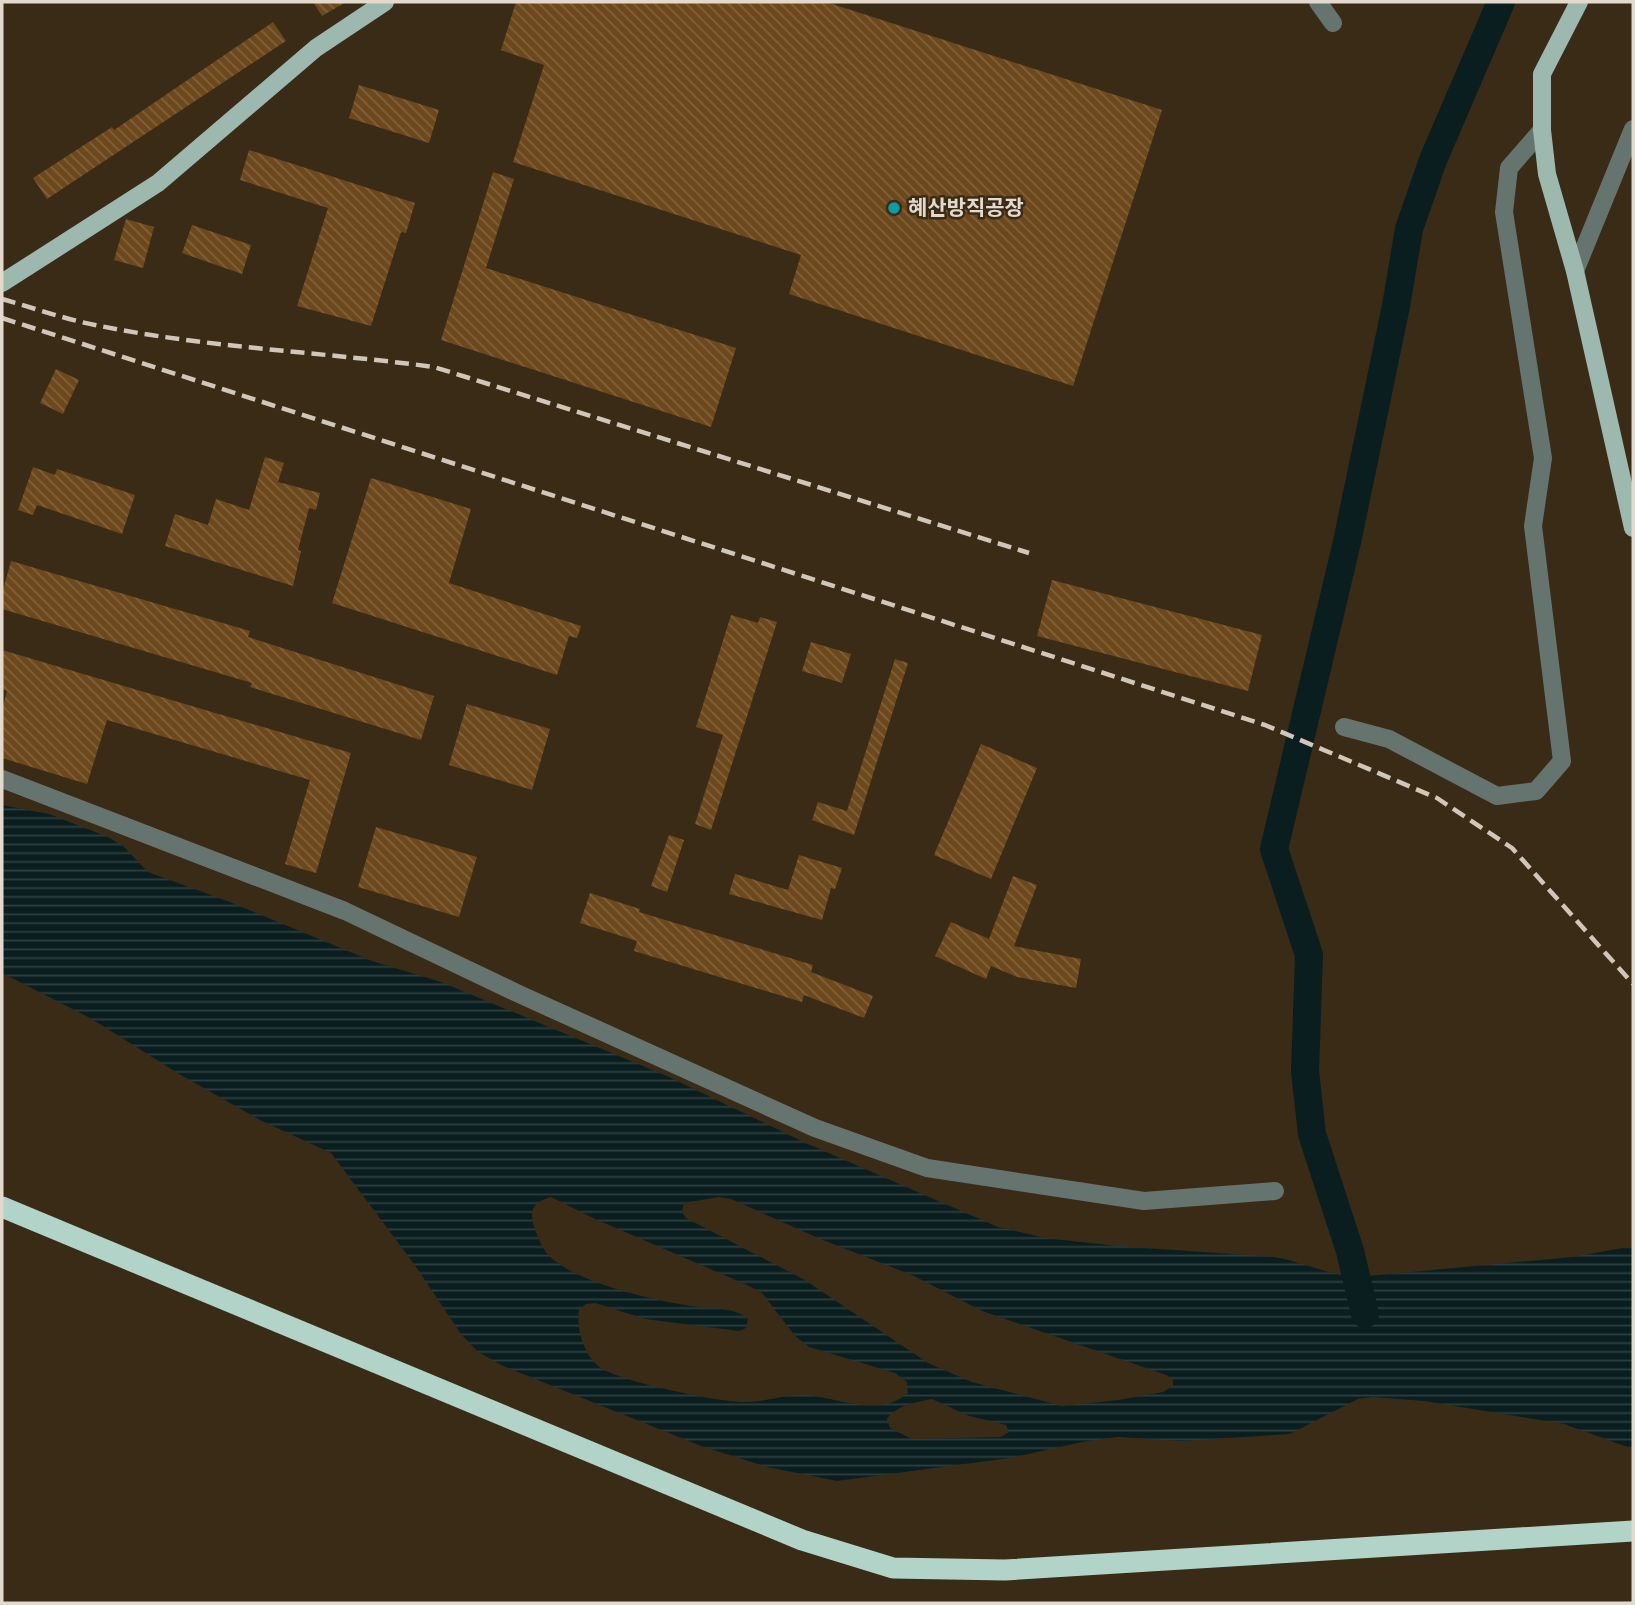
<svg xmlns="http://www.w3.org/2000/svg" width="1635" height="1605" font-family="Poppins,'Noto Sans KR',sans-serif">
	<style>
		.water { fill: url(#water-rules); fill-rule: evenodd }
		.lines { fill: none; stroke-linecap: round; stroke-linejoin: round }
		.river { stroke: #0b1e1f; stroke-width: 28 }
		.building { fill: url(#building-back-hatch) }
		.minor { stroke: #66746f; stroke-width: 18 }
		.major { stroke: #9db9af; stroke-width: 18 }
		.highway { stroke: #b2d4c8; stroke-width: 21 }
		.rail { stroke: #d0c6b9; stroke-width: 4.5; stroke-dasharray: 14 7; stroke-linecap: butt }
		.culture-dot { fill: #0f9aa8; stroke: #3a2b16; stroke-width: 2.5 }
		.labels { text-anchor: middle; stroke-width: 5; stroke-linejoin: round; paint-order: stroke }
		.poi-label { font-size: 21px; font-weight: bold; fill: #e3dacd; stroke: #3a2b16; text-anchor: start }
	</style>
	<defs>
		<pattern id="water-rules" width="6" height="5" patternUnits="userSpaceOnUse" patternTransform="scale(1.75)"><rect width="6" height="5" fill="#0b1e1f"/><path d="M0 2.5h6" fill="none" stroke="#2e3e3e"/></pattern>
		<pattern id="building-back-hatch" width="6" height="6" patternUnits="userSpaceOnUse" patternTransform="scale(1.75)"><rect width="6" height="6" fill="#6c481c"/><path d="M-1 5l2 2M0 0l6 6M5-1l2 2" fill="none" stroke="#81623c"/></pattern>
	</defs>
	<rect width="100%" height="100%" fill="#3a2b16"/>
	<path class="water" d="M2,805L49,814L108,837L123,846L148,872L230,902L372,961L441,982L667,1076L808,1144L998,1227L1046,1238L1117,1246L1275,1257C1303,1262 1328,1275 1357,1277L1573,1257L1633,1246V1449L1564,1424L1424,1401L1373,1397L1358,1399L1290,1434L1181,1441L1118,1437L1087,1441L1010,1458L837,1481L767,1467L701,1446L503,1366L478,1352L461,1334L414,1264L331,1153L260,1120L179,1074L90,1018L2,973ZM551,1197L595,1219L747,1285L762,1293L795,1336L809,1347L895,1373L907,1382L908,1393C877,1419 839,1397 805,1395C783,1394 763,1403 741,1402C714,1401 623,1382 601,1368C584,1357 576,1328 579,1310L586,1304L595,1303L645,1319L739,1331L746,1328L748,1319C736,1307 708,1308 691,1306C653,1300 577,1283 549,1256C542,1249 536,1233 533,1223C529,1207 537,1201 551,1197ZM719,1197L731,1199L818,1238L914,1276L982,1311L1166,1375L1173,1380V1386L1163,1392L1118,1400L1062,1406L972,1382L928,1363L805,1280L686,1218L682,1212L684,1203ZM932,1399L969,1416L1006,1425L1009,1432L1001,1437L912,1439L890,1428L887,1419C897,1405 916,1402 932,1399Z"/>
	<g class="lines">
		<path class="river" d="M1365,1314L1350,1251L1312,1134L1305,1071L1309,955L1274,849L1347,542L1396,306L1409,229L1433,160L1501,2"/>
	</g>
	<path class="building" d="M313,2H346L322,16Z
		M516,2H826L1162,110L1073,386L789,294L801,255L513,162L544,65L501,50Z
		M273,22L286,41L47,199L33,178L112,127L114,130Z
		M359,85L439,110L429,143L349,118Z
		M249,150L415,203L406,233L401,232L371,326L297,306L328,208L240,180Z
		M493,172L514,179L486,268L736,348L711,427L441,340Z
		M126,219L154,227L143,268L114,260Z
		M192,225L251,245L242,274L182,253Z
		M56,369L79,380L63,414L40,403Z
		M265,457L284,463L278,482L320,493L316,510L309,508L298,550L301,551L293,586L165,546L175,514L208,525L216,499L249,510Z
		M33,467L55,475L57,469L135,495L122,534L37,505L33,515L18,510Z
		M371,478L471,509L449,583L581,626L577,638L569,636L557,675L332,603Z
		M11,561L250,631L248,637L434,696L421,740L250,687L252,683L2,609V594Z
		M1052,580L1262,635L1248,691L1037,636Z
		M731,615L758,623L760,617L777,622L711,830L695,824L723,735L696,727Z
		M811,642L851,654L842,683L802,671Z
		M2,650L351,753L316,873L285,864L310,780L107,720L87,784L2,758V710L7,691L2,689Z
		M895,659L908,663L854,835L812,820L818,802L847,811Z
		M467,704L550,729L532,790L449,765Z
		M981,744L1037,768L991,879L934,855Z
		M376,827L477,857L459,917L358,887Z
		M669,835L684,840L667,892L651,886Z
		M799,855L842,868L835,889L831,888L822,920L729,894L735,874L788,890Z
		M1013,876L1037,885L1014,946L1081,959L1076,988L1017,977L991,966L986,979L935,956L951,922L989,939Z
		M590,893L640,909L639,912L813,965L811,972L873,996L864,1018L804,995L802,1002L634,951L637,941L580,923Z"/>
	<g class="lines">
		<path class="minor" d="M1318,2L1333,23
			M1575,271L1633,129
			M1344,727L1389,739L1497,796L1536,791L1562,761L1533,526L1543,458L1504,212L1509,168L1542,130
			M2,779L345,911L519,994L815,1128L927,1168L1144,1201L1275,1191"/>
		<path class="major" d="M1579,2L1542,74V130L1547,174L1575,271L1633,528
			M2,283L158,183L316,48L385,2"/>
		<path class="highway" d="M2,1207L802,1540L893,1568L1005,1570L1633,1531"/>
		<path class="rail" d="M2,299C34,308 67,320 100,326C210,348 323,352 434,367L1029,553
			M2,318L1265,725L1437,798L1512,848L1633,984"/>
	</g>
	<circle class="culture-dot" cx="894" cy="208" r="7"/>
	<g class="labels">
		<g class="poi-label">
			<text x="908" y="215">혜산방직공장</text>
		</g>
	</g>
	<rect width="1635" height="1605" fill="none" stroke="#e3dacd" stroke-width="7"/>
</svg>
